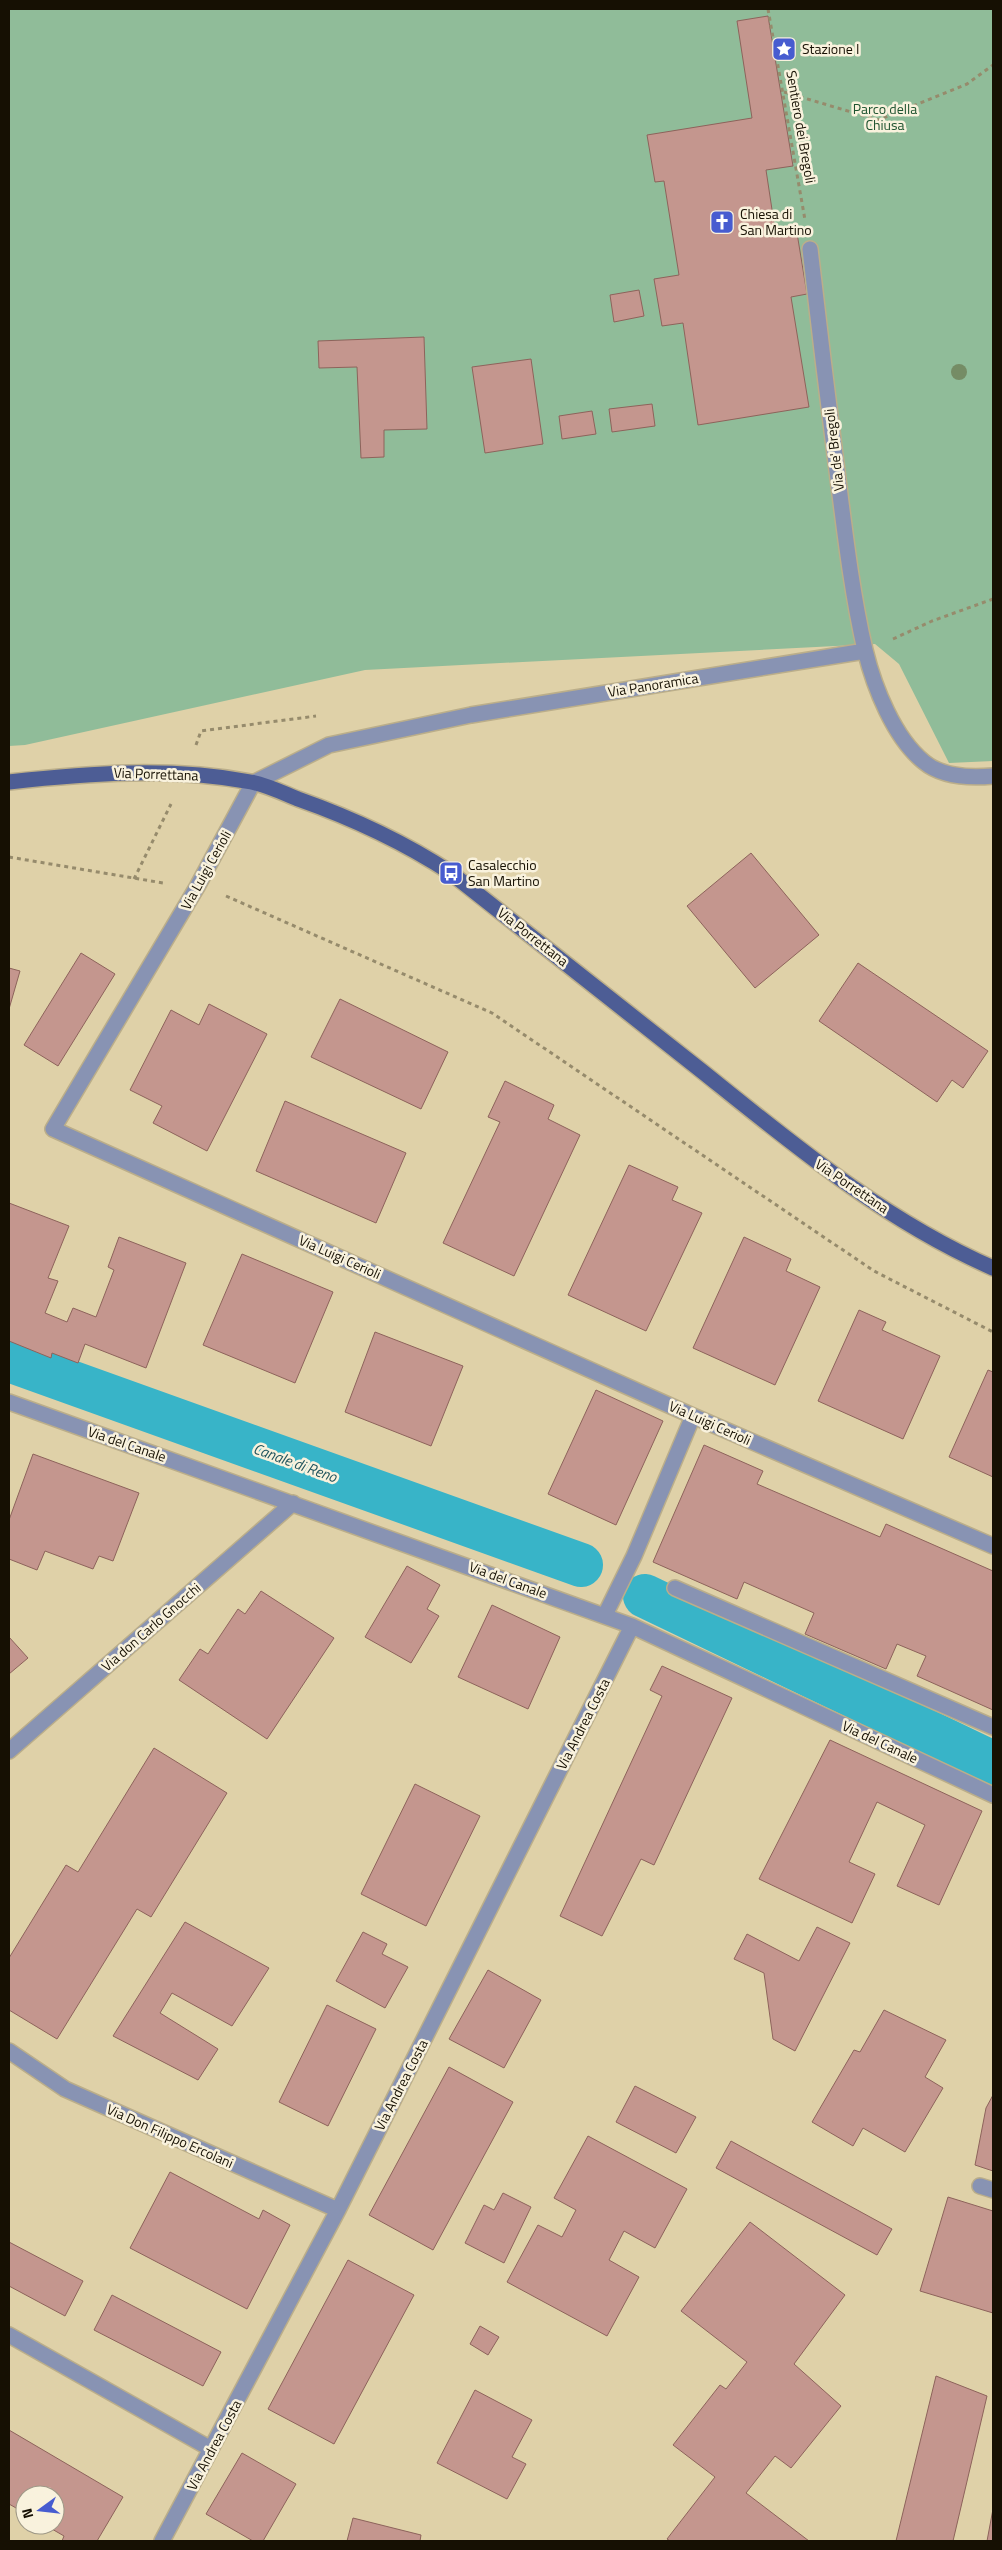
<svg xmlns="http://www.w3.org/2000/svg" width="1002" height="2550" font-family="'Titillium Web',sans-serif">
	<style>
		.green { fill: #90bc99 }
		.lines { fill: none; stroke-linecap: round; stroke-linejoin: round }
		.canal { stroke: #38b4c8; stroke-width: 44 }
		.building { fill: #c4968e; stroke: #8d635b }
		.minor-casing { stroke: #bbae8a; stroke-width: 18 }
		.major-casing { stroke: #bbae8a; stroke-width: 18 }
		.path { stroke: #968b6c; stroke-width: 3; stroke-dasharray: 4 4; stroke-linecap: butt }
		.minor { stroke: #8893b3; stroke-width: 15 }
		.major { stroke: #4d5d95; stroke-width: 15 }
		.tree { fill: #758c65 }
		.labels { text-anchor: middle; stroke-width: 5; stroke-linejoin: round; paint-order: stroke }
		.poi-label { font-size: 14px; fill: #161003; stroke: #f9f2dd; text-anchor: start }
		.park-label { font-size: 14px; fill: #1e532f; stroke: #f9f2dd }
		.street-label { font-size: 14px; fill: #161003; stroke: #f9f2dd }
		.water-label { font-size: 15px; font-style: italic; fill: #23565f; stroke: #f9f2dd }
	</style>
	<rect width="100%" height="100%" fill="#dfd1a8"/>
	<path class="green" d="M9,9H993V761L949,763L899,664L875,644L365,670L25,745L9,746Z"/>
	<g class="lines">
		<path class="canal" d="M9,1360L581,1565
			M645,1596L993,1763"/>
	</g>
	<path class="building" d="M768,16L793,166L766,170L776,236L797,233L807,294L791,297L809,407L698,425L683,323L662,326L654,279L679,275L664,181L655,182L647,135L752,118L737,21Z
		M639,290L644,316L614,322L610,295Z
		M424,337L427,429L384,430V457L361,458L357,367L319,368L318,341Z
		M531,359L543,444L485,453L472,367Z
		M652,404L655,426L612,432L609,409Z
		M592,411L596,434L562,439L559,416Z
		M751,853L819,935L755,988L687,906Z
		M81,953L115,974L58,1066L24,1045Z
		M858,963L988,1051L963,1088L952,1080L937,1102L819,1021Z
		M9,968L20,971L9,1009Z
		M340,999L448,1052L421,1109L311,1057Z
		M209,1004L267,1034L207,1151L153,1123L162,1106L130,1090L171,1010L199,1025Z
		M505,1081L554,1105L548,1119L580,1135L514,1276L443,1243L500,1122L488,1117Z
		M285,1101L406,1153L376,1223L256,1171Z
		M629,1165L678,1187L672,1200L702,1213L646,1331L568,1295Z
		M9,1203L69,1226L48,1278L58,1281L45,1313L67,1322L73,1308L96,1317L114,1270L108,1267L119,1237L186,1263L146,1368L85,1344L78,1363L52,1353L51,1358L9,1341Z
		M744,1237L791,1259L786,1271L820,1287L775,1385L693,1348Z
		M242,1254L333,1292L295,1383L203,1345Z
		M859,1310L886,1322L882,1330L940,1356L903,1439L818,1401Z
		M375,1332L463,1366L431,1446L345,1412Z
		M988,1370L993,1372V1477L949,1457Z
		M596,1390L663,1421L616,1525L548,1494Z
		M704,1445L763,1471L757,1484L880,1537L886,1524L993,1571V1710L917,1676L926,1656L897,1644L886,1669L805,1634L814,1613L744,1582L737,1599L653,1562Z
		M33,1454L139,1493L113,1561L99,1556L93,1569L45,1551L37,1570L9,1559V1520Z
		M407,1566L440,1585L427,1609L439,1616L411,1663L365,1637Z
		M261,1591L334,1638L267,1739L179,1680L200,1649L208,1654L238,1609L245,1614Z
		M492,1605L560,1637L528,1709L458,1677Z
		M9,1637L28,1658L9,1674Z
		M662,1666L732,1698L654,1865L641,1859L602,1936L560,1916L662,1696L650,1690Z
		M830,1740L982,1811L939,1905L897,1886L925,1825L877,1802L849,1862L875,1874L852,1923L759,1879Z
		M154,1748L227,1793L151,1917L137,1909L57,2039L9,2010V1958L66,1865L78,1872Z
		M415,1784L480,1816L426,1926L361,1894Z
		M185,1922L269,1968L232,2026L172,1993L160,2013L218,2049L198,2080L113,2036Z
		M817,1927L850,1943L795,2051L773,2039L764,1973L734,1959L747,1934L799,1961Z
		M363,1932L387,1944L382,1954L408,1967L385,2008L336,1981Z
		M488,1970L541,2000L504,2068L449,2039Z
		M327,2005L376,2029L328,2126L279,2102Z
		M884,2010L946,2040L925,2077L943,2088L905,2152L863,2128L853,2146L812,2122L854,2050L860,2052Z
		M449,2067L513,2102L433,2250L369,2215Z
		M635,2086L696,2117L676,2153L616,2122Z
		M993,2095V2171L975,2165L986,2108Z
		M588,2136L687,2189L655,2248L624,2231L609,2260L639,2277L607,2336L507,2282L538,2225L562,2237L576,2210L554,2198Z
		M731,2141L892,2229L877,2255L716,2168Z
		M170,2172L259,2219L263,2210L290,2225L247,2309L130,2248Z
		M503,2193L531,2207L504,2263L465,2243L484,2205L494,2210Z
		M948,2197L993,2211V2313L920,2291Z
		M750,2222L845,2295L794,2364L841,2406L791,2468L775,2456L746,2493L809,2541H670L667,2539L715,2477L673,2445L720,2385L726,2389L747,2362L681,2311Z
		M9,2242L83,2281L65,2316L9,2286Z
		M348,2260L414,2295L334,2444L268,2409Z
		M112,2295L221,2352L203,2386L94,2330Z
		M480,2326L499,2337L488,2355L470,2344Z
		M936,2376L987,2396L953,2541H896Z
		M475,2390L532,2420L512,2457L526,2464L507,2499L437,2463Z
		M9,2430L123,2497L97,2541H62L64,2536L45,2525H55V2495H25V2513L9,2504Z
		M242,2453L296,2484L263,2541H253L206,2514Z
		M993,2509V2541H987Z
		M353,2518L421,2535L420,2541H347Z"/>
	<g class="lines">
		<g class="minor-casing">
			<path id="minor" d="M810,249C818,320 827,392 836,463C844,525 851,589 865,650C874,687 894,738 924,762C942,777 971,778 993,776
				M865,651L471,715L329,745L253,783L197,887L53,1129L693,1416L993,1546
				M9,1402L632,1626L993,1795
				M675,1588L993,1727
				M605,1615L634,1556L693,1416
				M9,1751L293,1503
				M9,2051L65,2089L338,2210
				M980,2186L993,2190
				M9,2335L211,2449
				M162,2541L338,2210L632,1626"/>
		</g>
		<g class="major-casing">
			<path id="major" d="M9,782C90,773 170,767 251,782C267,785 283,793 298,799C352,818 402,841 451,873C535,939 619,1005 703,1072C794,1145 885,1221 993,1268"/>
		</g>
		<path class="path" d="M768,9L805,220
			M784,92L878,120L967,84L993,65
			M893,639L932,621L993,599
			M196,745L201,731L316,716
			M9,857L163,883
			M134,879L171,804
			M226,896L492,1013L874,1271L993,1332"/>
		<use href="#minor" class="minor"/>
		<use href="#major" class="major"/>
	</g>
	<circle class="tree" cx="959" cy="372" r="8"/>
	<defs>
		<g id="sight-square" transform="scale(1.25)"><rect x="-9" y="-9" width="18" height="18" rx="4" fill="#475cd0" stroke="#f9f2dd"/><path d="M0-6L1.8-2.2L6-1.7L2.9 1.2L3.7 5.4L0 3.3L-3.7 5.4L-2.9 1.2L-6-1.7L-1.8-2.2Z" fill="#fff"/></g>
		<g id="church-square" transform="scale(1.25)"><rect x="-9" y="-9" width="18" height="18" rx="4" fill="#475cd0" stroke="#f9f2dd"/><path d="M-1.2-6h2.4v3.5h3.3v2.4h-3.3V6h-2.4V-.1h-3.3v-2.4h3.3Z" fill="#fff"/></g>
		<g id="bus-square" transform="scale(1.25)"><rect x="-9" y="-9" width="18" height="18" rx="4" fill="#475cd0" stroke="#f9f2dd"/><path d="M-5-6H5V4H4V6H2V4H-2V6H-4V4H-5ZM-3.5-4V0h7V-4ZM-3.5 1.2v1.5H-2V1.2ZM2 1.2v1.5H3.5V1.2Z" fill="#fff"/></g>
	</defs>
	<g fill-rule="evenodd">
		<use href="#sight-square" x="784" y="49"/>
		<use href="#church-square" x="722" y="222"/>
		<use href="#bus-square" x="451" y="873"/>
	</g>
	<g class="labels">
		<g class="poi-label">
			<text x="802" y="54">Stazione I</text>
			<text x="740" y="219">Chiesa di<tspan x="740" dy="16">San Martino</tspan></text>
			<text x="468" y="870">Casalecchio<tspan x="468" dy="16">San Martino</tspan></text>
		</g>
		<g class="park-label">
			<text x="885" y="114">Parco della<tspan x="885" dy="16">Chiusa</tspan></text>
		</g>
		<g class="street-label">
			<text transform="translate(801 127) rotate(80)" y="5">Sentiero dei Bregoli</text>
			<text transform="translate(834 450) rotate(-97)" y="5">Via de' Bregoli</text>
			<text transform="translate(653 685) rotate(-9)" y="5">Via Panoramica</text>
			<text transform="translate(156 774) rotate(2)" y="5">Via Porrettana</text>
			<text transform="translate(206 870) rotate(-61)" y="5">Via Luigi Cerioli</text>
			<text transform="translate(533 937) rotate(38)" y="5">Via Porrettana</text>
			<text transform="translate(852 1186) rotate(34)" y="5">Via Porrettana</text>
			<text transform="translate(340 1257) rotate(24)" y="5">Via Luigi Cerioli</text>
			<text transform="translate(710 1423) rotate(24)" y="5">Via Luigi Cerioli</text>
			<text transform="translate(127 1444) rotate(19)" y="5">Via del Canale</text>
			<text transform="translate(508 1580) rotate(20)" y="5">Via del Canale</text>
			<text transform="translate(151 1627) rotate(-41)" y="5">Via don Carlo Gnocchi</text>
			<text transform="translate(583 1724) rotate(-63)" y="5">Via Andrea Costa</text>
			<text transform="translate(880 1742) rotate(25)" y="5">Via del Canale</text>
			<text transform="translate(401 2085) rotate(-63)" y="5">Via Andrea Costa</text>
			<text transform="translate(170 2136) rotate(24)" y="5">Via Don Filippo Ercolani</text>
			<text transform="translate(214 2445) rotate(-62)" y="5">Via Andrea Costa</text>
		</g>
		<g class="water-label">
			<text transform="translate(295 1463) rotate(20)" y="5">Canale di Reno</text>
		</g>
	</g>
	<rect width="1002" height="2550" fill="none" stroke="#161003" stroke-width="20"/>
	<g transform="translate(40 2510) rotate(255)"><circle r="24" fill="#f9f2dd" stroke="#9e9886"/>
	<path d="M0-4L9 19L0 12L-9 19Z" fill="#475cd0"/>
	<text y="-8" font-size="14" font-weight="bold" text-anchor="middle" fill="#161003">N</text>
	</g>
</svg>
